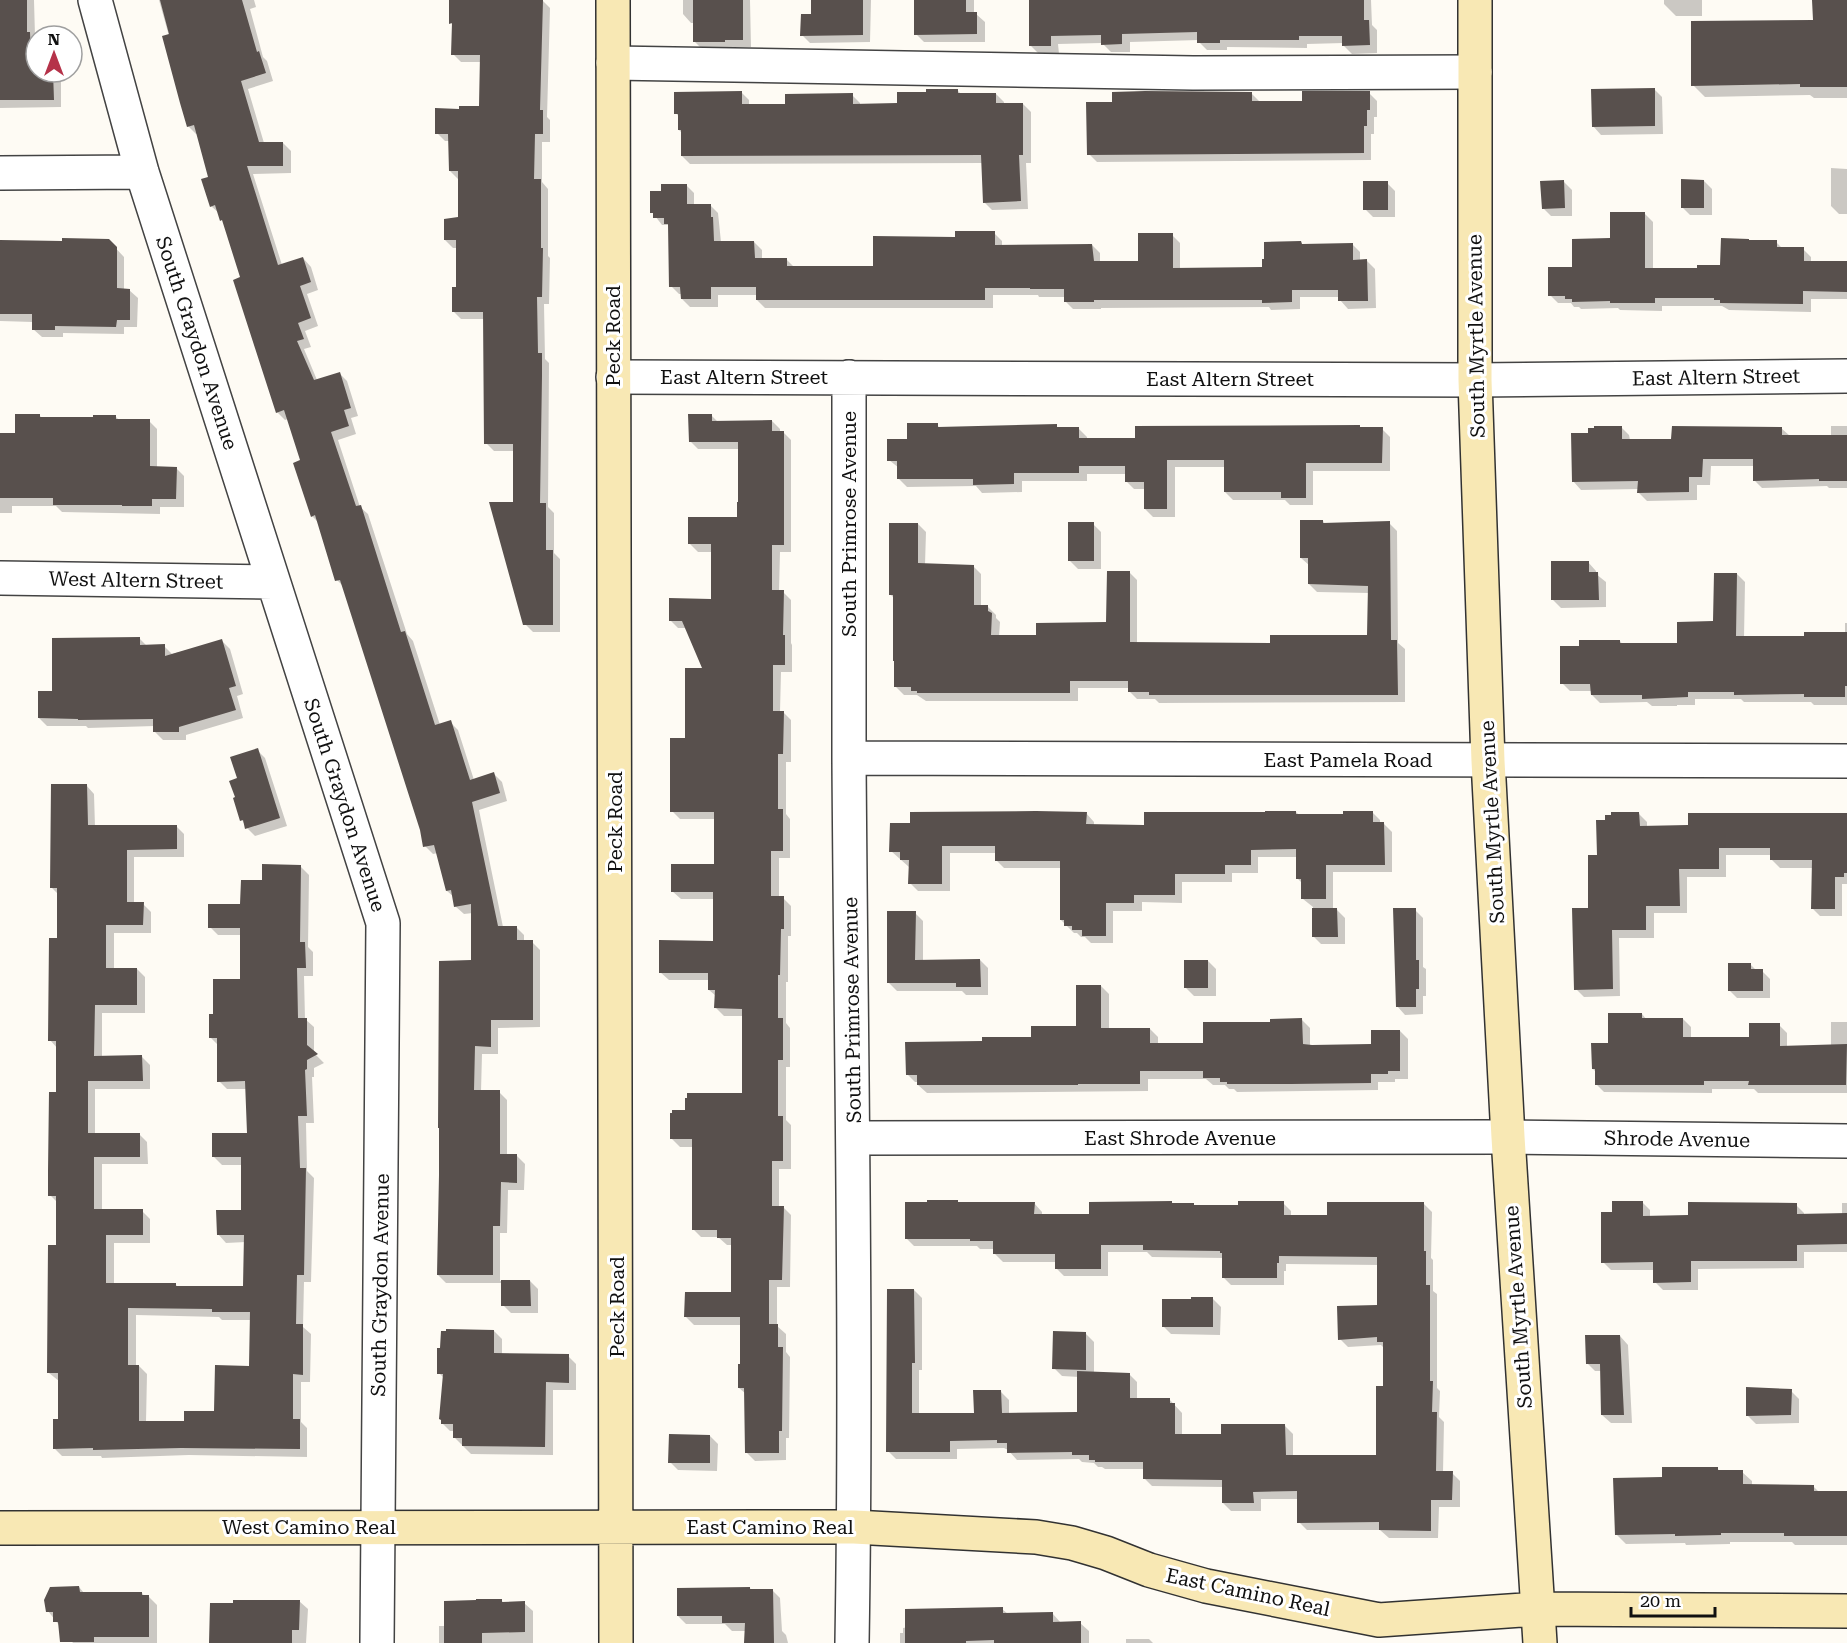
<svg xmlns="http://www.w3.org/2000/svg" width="1847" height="1643" font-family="'Roboto Serif',serif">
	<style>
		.shadow { fill: #0003; fill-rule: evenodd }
		.building { fill: #58504d; fill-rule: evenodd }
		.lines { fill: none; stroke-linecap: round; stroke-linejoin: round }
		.street-casing { stroke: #434343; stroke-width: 36 }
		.secondary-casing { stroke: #323232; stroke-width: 36 }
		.street { stroke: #fff; stroke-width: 33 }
		.secondary { stroke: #f8e8b4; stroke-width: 33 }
		.labels { text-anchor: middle; stroke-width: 6; stroke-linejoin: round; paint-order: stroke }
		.street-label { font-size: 20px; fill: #101010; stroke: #fff }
	</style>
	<rect width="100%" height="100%" fill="#fefbf4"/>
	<path class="shadow" d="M0,0H34L36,72H61V107L0,108Z
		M159,0H254L256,7L250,9L263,57L267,61L273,81L248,89L264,143H283L291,151V173L253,174L282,265L303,258L311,267L318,290L307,294L318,326L305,331L311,347L304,349L317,380L339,373L347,381L358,416L351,418L356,434L338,440L360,507L368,514L407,634L413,641L440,725L450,722L458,730L474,780L494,774L502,782L507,801L479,810L503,927H516L524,935V942H532L540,950V1027L498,1028V1054H482L481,1092H499L507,1100V1156H517L525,1164L524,1190H508L507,1233H500V1281H530L538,1289V1313H511L503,1305V1283H446L438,1275L473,962V913L464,914L455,906L454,897L447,891L438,853L433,854L425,846L421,830L345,588L337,580L318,522L312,516L302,461L288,419L285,420L277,412L242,278L225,223L220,214L211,206L210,178L198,134H196L188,126L169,36Z
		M451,0H542L550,8L547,117L550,120V142H542V182L548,189V256L550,258L549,304H544L545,359L549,363L548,507L554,513V553L560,559V632H533L525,624L515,503V451H494L486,443L485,319H461L453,311L458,289V248H453L445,240L459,218V180L450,171V141H445L437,133L461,110L480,107L481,62H461L453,54V26L451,23Z
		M683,0H750L751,47H733V50H703L695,42V23H691L683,14Z
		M812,0H871L870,42L810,43L802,35L812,15Z
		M915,0H974V14H976L985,22V42H924L916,34Z
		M1030,0H1371L1372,25L1377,30V53L1352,54L1344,46V43L1307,44V48L1227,47V50H1207L1199,42V40L1130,42V52H1111L1102,43L1058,44L1059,54H1039L1031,46Z
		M1664,0H1702V16H1676L1664,4Z
		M1814,0H1847V98H1814L1810,95L1705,97L1693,85L1814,22Z
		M1654,89L1662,97L1663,134L1601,135L1593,126Z
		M958,91L961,94H996L1004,102V104H1023L1031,112V163H1026L1028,209L992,210L984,202L983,163L690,164L682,156V133L679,130V117L676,113L741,92L749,100V106H787L852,95L860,103V105L899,104Z
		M1251,93L1259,101L1303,102L1369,93L1377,101V117H1374V134H1371V160L1097,162L1089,154Z
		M1831,168L1847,169V214H1839L1831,206Z
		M1704,181L1712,189V215H1690L1682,207Z
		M1564,182L1572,190V216H1551L1543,208Z
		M1387,183L1395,191V217H1373L1365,209Z
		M686,185L694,193V205H710L718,213L721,242H754L762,250V260L786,259L794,267H875L957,239L994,233L1002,241V246L1092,245L1100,253V262H1140L1172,235L1180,243V269L1263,268L1304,246L1352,244L1360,252V261H1367L1375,269L1376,308L1348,309L1340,300V297H1300V309L1271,310L1269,307L1101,308V309H1073L1065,301V297H1039L1038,295H993V308H765L757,300V295H718V307H690L682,299V294H679L671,286L670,228L668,225H662L652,212L662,193Z
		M1645,214L1653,222V269H1699L1721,267L1776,242L1783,249H1803L1811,257V262H1847V299H1811V312L1729,310L1722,306H1662V311L1620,310L1618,308L1581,309L1579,307H1574L1571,303H1558L1550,295L1573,268Z
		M108,240L124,257V290H129L138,298L137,327H124V334L63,333V337H42L33,329V322L0,321V243Z
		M39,415L43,419L115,416L119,420L149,421L157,429V468H176L184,476V507H160V514L62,512L56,506H12V513H0V434H16Z
		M711,415L718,422L772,421L780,429V432H783L791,440V552H780L779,592H783L791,600V643L792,645V672H781L780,712H783L791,720V762H786V814L790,819V858H779V898H783L791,906V936H788V982H786V1023L790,1028V1067H786V1120L791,1125V1169H779V1207H783L791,1215L790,1287H777V1326L786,1334V1352L790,1357L789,1438H786V1460L755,1461L747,1453L746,1394L739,1388L742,1366V1325H694L686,1317L732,1294V1245H727L718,1237H701L693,1229L694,1147H680L672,1139L686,1111L743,1095L744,1016H724L716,1008V996L709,990V980H669L660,972L714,943V899H681L672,891L715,865V819H680L672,811L686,739L704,670L686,628H678L670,620L712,600V552H698L690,544L738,518L740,449H698L690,441Z
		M937,425L940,428L1056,426L1059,429H1079L1087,437V440H1136L1382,429L1390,437V471H1313V505H1290L1285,500H1233L1225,492V467H1175V517H1153L1145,509V489H1134L1126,481V474H1087V481H1022V492L982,493L976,486L907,487L899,479V468L889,460L909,440Z
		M1831,426H1847V488H1829L1827,486L1762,488L1754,480V466H1711L1710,485H1697V500L1647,501L1639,493V489L1581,490L1573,481L1589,434L1621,427L1629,435L1630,440H1673L1781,428L1790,436H1831Z
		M1323,521L1325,524L1389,523L1397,531L1398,643L1405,649V702L1159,703L1155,699H1137L1129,691V688H1078V701H926L917,695H904L896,687L895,599L891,595L918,524L926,532L925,565L973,566L981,574V607H988L996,615V618L1000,622L999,637L1038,636L1108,624L1129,572L1137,580V644H1272L1369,636V593L1317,592L1309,584L1310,566L1301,558Z
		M1093,524L1101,532V569H1078L1070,561Z
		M1588,562L1596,571V574L1606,582V607L1561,608L1553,600Z
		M1737,574L1745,582L1744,638L1806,637L1845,633V623H1847V705H1814L1811,702H1744L1741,699H1695V705H1677V706H1652L1647,702L1600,703L1592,695V691H1570L1562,683L1581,647L1620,641L1623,645H1678L1714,623Z
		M140,639L147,646H164L172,654L222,641L230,649L243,694L237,696L243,718L186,735V740H163L155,732V726L88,728L86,726H47L39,718L53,693Z
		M257,750L265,758L287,826L255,836L247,828L242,820L239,779Z
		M86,785L94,794L95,827L176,826L184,834V857H134V904H143L151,912V933H114V970L137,969L145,977V1013H102V1058L142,1057L150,1065V1089H95V1134H139L147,1142L148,1164H102V1211H142L150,1219V1243H114V1284H175L179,1288H244L246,1242L226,1243L218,1234L243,1211V1165H222L214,1157L249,1135L247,1089H227L219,1081L218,1045L211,1038L215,1016L242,980V935H218L210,927L242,905L264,881L301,867L309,875L308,947L313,952V976H304L305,1019L314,1027V1053L324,1063L314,1068V1077H312L314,1123H306L307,1171L314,1178L311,1282H304L303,1327L311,1334L310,1382H301V1422L307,1428V1457L189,1455L102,1458L101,1456H62L54,1448L59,1420V1381L49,1373L58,1246V1203L50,1195L58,1093V1049L50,1040L58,940V894L52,888ZM136,1315L219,1317L222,1320H252L251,1367L216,1412L185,1422H146L147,1374L139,1366H136Z
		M1296,812L1299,815H1345L1372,812L1380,820V824H1384L1392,832V872H1333V910H1337L1345,918V944H1321L1313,936V907L1303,899V884L1298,879V857H1258V873H1232V882H1182V903L1142,902V911H1113V943H1091L1085,937H1081L1077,933H1074L1061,920V868H1004L996,860V853H950V891H918L910,883L909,867L891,851L1086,813L1094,822V825L1145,826Z
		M1639,814L1647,822V828L1847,815V884H1842V916H1820L1812,908L1813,868H1780L1772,860V855H1726V877H1687V913H1654V938H1619L1620,996L1584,997L1576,989L1598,856Z
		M1415,910L1423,918V967L1426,969V996H1423V1014L1405,1015L1397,1006Z
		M915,913L923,921V962L980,960L988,968V995H966L962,991H897L889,983Z
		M1208,961L1216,969V996H1194L1186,988Z
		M1750,964L1757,971H1762L1770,979V998H1737L1729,990Z
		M1101,986L1109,994V1030L1150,1029L1158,1037V1044H1205L1271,1024L1302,1020L1310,1028V1047L1373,1045L1400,1031L1408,1039V1079H1395V1082H1378V1090L1237,1092L1234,1089H1229L1225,1085H1213L1206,1079H1148V1091L927,1093L918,1085V1082H915L907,1074L983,1043L1033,1038L1078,1028Z
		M1642,1014L1647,1020L1683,1019L1691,1027V1039H1751L1779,1025L1787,1033V1047L1831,1046V1022H1847V1093H1758L1754,1089H1712V1093L1604,1092L1596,1084V1072L1593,1069L1610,1044Z
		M1171,1202L1174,1204L1196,1207H1239L1283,1203L1291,1211V1216H1329L1423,1203L1432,1212L1431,1258L1433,1260V1291L1437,1294V1388L1440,1391L1439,1417L1444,1422L1443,1473H1452L1460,1481V1507H1439L1438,1538H1389L1380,1530H1307L1299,1522V1499H1261V1511H1231L1223,1503V1487L1152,1486L1144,1478V1469H1105L1102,1467H1098L1094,1463L1082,1462L1079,1459L1017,1460L1008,1450L1004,1448L957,1449V1459H896L888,1451L914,1290L922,1298V1370H919V1415H975L1001,1392L1009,1400V1414L1079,1413V1377L1062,1376L1054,1368L1086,1334L1094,1342V1373L1129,1374L1137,1382V1399H1169L1182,1413V1435H1223L1285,1426L1293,1434V1457L1378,1456L1384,1388V1348L1381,1345L1348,1347L1340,1339L1378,1306L1379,1265L1286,1264V1271H1284V1285H1231L1223,1277V1258L1152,1257L1147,1252H1108V1276H1064L1056,1268V1262H1003L995,1254V1249H980L977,1246H914L906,1238L959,1203H1034L1042,1212V1216H1091Z
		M1642,1202L1650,1210V1217H1689L1796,1205L1804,1213V1215H1842V1203H1847V1252H1804V1268L1698,1269V1290H1663L1655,1282V1270H1611L1603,1262L1613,1213Z
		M1213,1299L1221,1307L1220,1335L1171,1334L1163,1326Z
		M494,1331L502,1339V1355L568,1356L576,1364V1390H553V1455L471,1454L454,1437L455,1431H450L442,1423L444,1378L439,1373Z
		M1620,1336L1628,1345L1632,1423H1611L1602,1415L1601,1371H1595L1587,1363Z
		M1791,1391L1799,1399V1423L1756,1424L1748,1416Z
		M710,1436L718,1444L717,1471L678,1470L670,1462Z
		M1718,1469L1720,1472H1742L1752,1481V1486H1813L1820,1493L1847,1492V1545H1795L1792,1542H1730V1544L1686,1545L1685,1543L1626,1544L1616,1534L1663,1479Z
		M79,1587L84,1593H142L145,1597H149L157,1605V1643H73L48,1611Z
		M750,1588L751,1590H772L780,1598L782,1631L786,1635L788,1643H746V1631H732L725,1624H686L678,1616Z
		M501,1600L504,1603H524L533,1611V1643H439V1626H446Z
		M299,1601L308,1609L306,1643H211Z
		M1002,1609L1008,1614H1053L1061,1623H1080L1089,1631V1643H900V1633H903V1628Z
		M1126,1639H1149L1153,1643H1126Z"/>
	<path class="building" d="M0,0H27V32H30L31,57H36V72H53L54,100H0Z
		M160,0H242L257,52L259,51L266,73L241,81L259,142H283V166H247L278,265L303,257L311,282L300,286L311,318L298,323L304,339L297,341L314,380L340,372L351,408L344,410L349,426L331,432L356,506L361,505L401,632L405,631L435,725L451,720L470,780L494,772L500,793L472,802L498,926H517V940H533V1020H491V1047L475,1046L474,1090H500V1154H517V1183L501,1182L500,1226H493V1275H437L439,1175V1128H438L439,961L471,960V904L454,907L451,890L446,891L434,845L423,847L420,830L340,580L335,581L315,515L311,517L293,463L300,460L284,410L276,413L233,280L240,277L222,220L220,221L215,205L210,207L201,179L208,177L194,125L187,127L180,103L162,36L169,34Z
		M449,0H543L540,110H543V134H535L534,179H541V248H543L542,297H537L538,353H542V376L540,503H546V550H553V625H523L489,502H513V444H484L483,312H452V287H456V240H444V219L458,217V171H449L448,134H435V108L459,109V106H479L480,55H451L452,23L449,24Z
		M693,0H743V40H725V42H693Z
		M811,0H863V35L800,36L801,14H811Z
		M914,0H966V12H977V34L914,35Z
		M1029,0H1364V20H1369L1370,45L1342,46V36H1299V40H1220V43H1197V32L1122,34V44L1101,45V35L1051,36V46H1029Z
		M1812,0H1847V87H1800V84L1691,86V21L1813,20Z
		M1655,88V126L1592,127L1591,89Z
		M926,89H958V93H996V103H1023V155H1019L1021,201L983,203L981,155L681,156V130H678V114H674V92L742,91V104H785V94L853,93V104L897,103V92H926Z
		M1145,91L1252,92V101H1302V91H1370V110H1367V126H1364V153L1087,155L1086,102H1112V92Z
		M1681,179L1704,180V208H1681Z
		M1564,180L1565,208L1542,209L1540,181Z
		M1363,181H1388V210H1363Z
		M661,184H687V204H711V217H713L714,241H754L755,258H787V266H873V236L955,237V231H995V245L1092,244L1094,261H1138V233H1173V268L1262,267V259H1264V242L1301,241L1302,244L1353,243V260L1367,259L1368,301H1338V290H1292V302L1262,303V300H1094V302H1064V289H1030V288H985V300H756V287H711V299H681L680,287H669L668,224H664V218H653V213H650V191H661Z
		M1610,212H1645V268H1697V265H1720L1721,238L1749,239V240H1777V247H1804V261H1847V292L1803,291V304L1720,303V300H1714V298H1655V303H1610V301L1572,302V299H1565V296H1548V267H1572V239L1610,238Z
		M62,238L109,239L117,247V288L130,289V320H117L116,327L55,326V330H32V314H0V240L62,241Z
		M15,414H40V417H93V415H116V419H150V466L177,467L176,499H152V506H122V505H53V498H0V433H15Z
		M688,414H712V421L772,420V431H784V545H772V590H784L783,635H785V665H773V711H784L783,754H778V809H783V851H771V896H784V929H781L780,975H778V1018H783V1060H778V1116H783V1161H772V1206H784L782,1280H769V1324H778V1347H783L782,1431H779V1453H745L744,1388H738V1364H740V1317H684L685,1292H731V1238H717V1230H692V1139H670V1113H672V1110H685V1098H687V1093H742V1009L714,1008L715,990H708V973H659V940L713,941V892H671V864H714V812H670V738H685V668H702L682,621H669V598L711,599V544H688V517H737V502H738V442H689Z
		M907,423H938V427L1057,424V427H1079V438H1135V426L1360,425V427H1383L1382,463H1306V498H1281V492H1224V460H1167V509H1144V482H1125V466H1079V473H1014V484L973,485V479H897V461H887V439H907Z
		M1594,426H1622V439H1671L1672,426L1782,427V435H1847V481H1819V479L1753,481V459H1703L1702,477H1689V492L1637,493L1638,481L1572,482L1571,433H1588V428H1594Z
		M1300,520H1323V523L1390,521L1391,640H1397L1398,695H1149V692H1128V681H1070V693H917V691H911V687H894V661H893V595H889V523H918V563L974,565V605H988V611L992,613L991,635H1036V623L1106,622L1107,571H1130V642L1270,643V635H1367L1368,586L1308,584V558H1300Z
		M1068,522H1094V561H1068Z
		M1551,561H1589V572H1598L1599,600H1551Z
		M1714,573H1737L1736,636H1804V632H1847V686H1845V697H1804V694L1734,695V692H1688V697L1642,699V695H1591L1590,684H1560V646H1579V640H1620V643H1677V622L1713,621Z
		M140,637V645L165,644V656L222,639L236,686L229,688L236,710L179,727V732H153V719L78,720V719L38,718V691H52V638Z
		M258,748L280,818L245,829L243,820L240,821L233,798L235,797L229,781L237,778L230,757Z
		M51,784H87L88,825H177V849L127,850V902H144L143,925H106V968H137V1005H95L94,1056L142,1055L143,1081H88V1133H140V1157H94V1209H143V1235H106V1283H176V1286H243L244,1235H217L216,1210H241V1157H212V1133H247L245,1081L217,1082V1038H209V1014H213V979H240V928H208V904H240L241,880H262V864L301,865L300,942H305L306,968H297L298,1018H307V1045L318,1054L307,1060V1069L305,1070L307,1116H298L300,1168H306L304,1275H297L296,1324H303V1375L293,1374V1419H300V1449L181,1448L93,1450V1448L53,1449V1419H58V1373H47L48,1245H56V1196H48V1171L49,1092H56V1041H48L49,938H57V888H50ZM128,1308L212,1309V1312H250L249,1366L215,1365L214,1411H184V1421H139V1365H128Z
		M1036,811L1087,812L1086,824L1144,825V812H1265V811H1296V814H1343V811H1373V822H1384L1385,865H1326V899H1301V879H1296V849L1251,850V865H1225V874H1175V895H1134V903H1106V936H1082V930H1072V926H1064V920H1060V861H995V846H942V884H908L909,860H900V852H889L890,823H910V812Z
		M1611,812H1639L1640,826L1688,825V813H1847V873H1844V877H1835V909H1811L1812,860H1770V848H1719V869H1679L1680,906H1646V930H1612L1613,989L1574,990L1572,908H1588V855H1597L1596,820H1605V815H1611Z
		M1312,908H1337L1338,937H1312Z
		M1393,908H1416V960H1419V989H1416V1007H1396Z
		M887,911H916L915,960L980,959L981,987H956V983H887Z
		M1184,960H1208V988H1184Z
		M1728,963H1751V969H1763V991H1728Z
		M1076,985H1101V1028H1150V1043H1203V1022H1270V1019L1302,1018L1303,1044L1312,1045L1371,1044V1030H1400V1071H1388V1074H1371V1083L1291,1084H1227V1082H1220V1078H1203V1071H1140V1084H1078V1085H917V1075H906L905,1042L982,1041V1037H1031V1026H1076Z
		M1608,1013H1642V1018H1683V1037H1749V1023H1780V1046L1847,1044L1846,1085H1748L1749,1081H1704V1085H1595V1069H1592L1591,1043H1608Z
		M927,1200H958V1202H1035L1034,1214H1089V1202L1172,1201V1203H1194V1205H1238V1201H1284V1215H1327V1202H1424V1251H1426V1285H1430V1381H1433L1432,1412H1437L1436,1471H1453L1452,1500H1431V1531L1379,1530V1522L1297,1523V1491L1253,1492L1254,1503H1222V1480L1143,1479V1462H1095V1460H1089V1455H1072V1452L1007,1453V1443H997V1440L950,1441V1452H886L887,1289H914L915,1363H912V1413H974L973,1390H1001L1002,1413L1077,1412V1371L1130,1373V1398H1170V1403H1175V1434H1221V1424H1285L1286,1455H1376V1386H1383V1342H1377V1337L1338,1340L1337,1306L1377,1305V1257L1279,1256V1263H1277V1278H1222V1253H1220V1251L1143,1250V1245H1101V1269H1055V1254H993V1241H970V1239H905V1202H927Z
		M1612,1201H1643V1216L1688,1215V1202L1797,1203V1214L1847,1213V1244L1797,1245V1261H1691V1282L1653,1283V1262L1601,1263V1212H1612Z
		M501,1280H530L531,1306H501Z
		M1191,1297H1213V1327H1162V1299H1191Z
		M446,1329L494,1330V1353L569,1354V1383L546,1382L545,1447L462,1446V1438H453V1424H441V1420L439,1419L443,1374H437V1348H440L441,1331H446Z
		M1053,1331L1086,1332V1370L1052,1369Z
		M1585,1335H1620L1624,1415H1601L1600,1364H1586Z
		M1746,1387L1792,1389L1791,1415L1746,1416Z
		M669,1434L710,1435V1463H668Z
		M1662,1467H1718V1470H1743V1484L1814,1485V1491H1847V1536H1784V1533H1721V1535L1675,1536V1534L1615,1535L1613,1478L1662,1477Z
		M79,1586L80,1592H142V1595H149V1637H94V1642H60L58,1622H53V1612H46L44,1600L50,1587Z
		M750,1587V1589H773L774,1643H744L745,1623H722V1616H677V1588Z
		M476,1599H502V1602L525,1601V1632L482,1633V1643H444V1601L476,1600Z
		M233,1600H300L299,1630H292V1643H209L210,1603H233Z
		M1003,1607V1613L1053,1612V1622L1081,1621V1643H994V1640L966,1641V1643H905V1609Z"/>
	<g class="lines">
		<g class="street-casing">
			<path id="street" d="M95,0L142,172L383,923L377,1643
				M613,63L1193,73L1475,72
				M0,173L142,172
				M613,377L1475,380L1847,376
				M849,377C849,504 848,631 849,759C851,1053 857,1348 852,1643
				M0,578L273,582
				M849,758L1847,761
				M853,1138L1508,1137L1847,1141"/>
		</g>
		<g class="secondary-casing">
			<path id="secondary" d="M613,0L616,1643
				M1475,0V380L1488,761L1508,1137L1540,1643
				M0,1528L854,1527L1036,1537L1072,1543L1106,1553L1149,1570L1206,1586L1379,1620L1537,1609L1847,1611"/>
		</g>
		<use href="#street" class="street"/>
		<use href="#secondary" class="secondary"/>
	</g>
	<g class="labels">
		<g class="street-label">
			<text transform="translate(613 336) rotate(-90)" y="7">Peck Road</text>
			<text transform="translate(1476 336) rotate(-91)" y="7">South Myrtle Avenue</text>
			<text transform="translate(197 343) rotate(72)" y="7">South Graydon Avenue</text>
			<text x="744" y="384">East Altern Street</text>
			<text transform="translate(1716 377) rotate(-1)" y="7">East Altern Street</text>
			<text x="1230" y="386">East Altern Street</text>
			<text transform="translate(849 524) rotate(-90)" y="7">South Primrose Avenue</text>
			<text transform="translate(136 580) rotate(1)" y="7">West Altern Street</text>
			<text x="1348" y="767">East Pamela Road</text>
			<text transform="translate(345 805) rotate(72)" y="7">South Graydon Avenue</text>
			<text transform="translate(615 822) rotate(-90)" y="7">Peck Road</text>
			<text transform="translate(1492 822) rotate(-93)" y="7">South Myrtle Avenue</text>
			<text transform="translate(852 1010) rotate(-91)" y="7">South Primrose Avenue</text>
			<text x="1180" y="1145">East Shrode Avenue</text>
			<text transform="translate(1677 1139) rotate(1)" y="7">Shrode Avenue</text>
			<text transform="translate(380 1285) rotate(-89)" y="7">South Graydon Avenue</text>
			<text transform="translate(617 1307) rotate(-90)" y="7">Peck Road</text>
			<text transform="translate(1518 1307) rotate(-94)" y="7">South Myrtle Avenue</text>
			<text x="309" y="1534">West Camino Real</text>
			<text x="770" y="1534">East Camino Real</text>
			<text transform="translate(1248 1592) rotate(12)" y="7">East Camino Real</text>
		</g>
	</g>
	<g transform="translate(54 54)"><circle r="28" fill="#ffffff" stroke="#9f9f9f" stroke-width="1.5"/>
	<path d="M0-4.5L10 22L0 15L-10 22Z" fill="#b53249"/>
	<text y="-9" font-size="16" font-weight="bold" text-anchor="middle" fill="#101010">N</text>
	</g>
	<path d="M1631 1607v9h84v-9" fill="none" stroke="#101010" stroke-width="3"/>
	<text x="1640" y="1607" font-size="18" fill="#101010" stroke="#ffffff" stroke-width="4.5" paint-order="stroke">20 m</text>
</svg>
